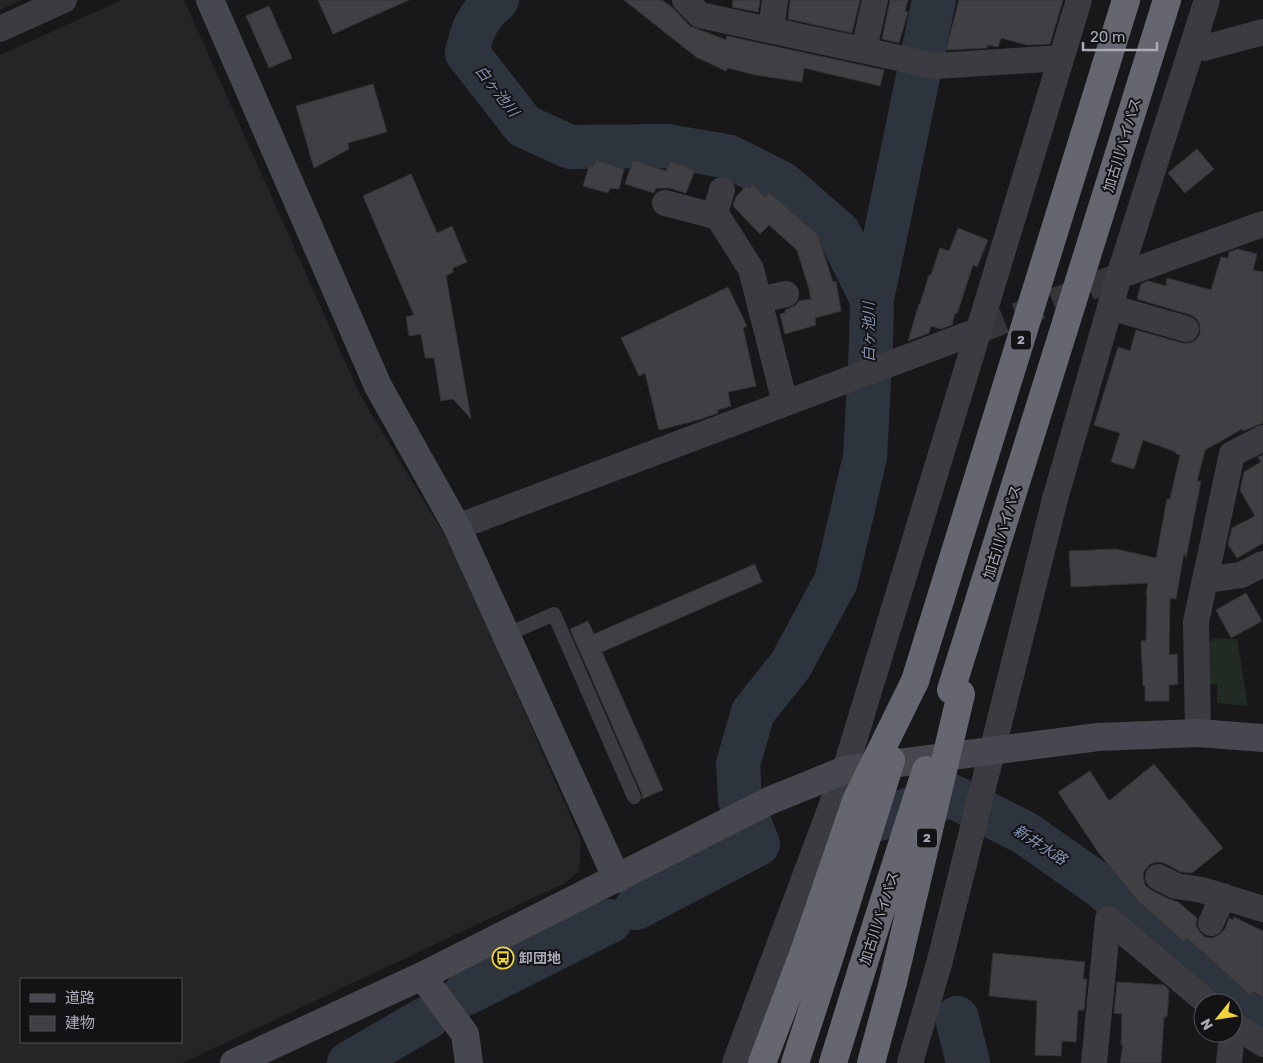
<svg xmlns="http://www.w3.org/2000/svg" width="1263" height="1063" font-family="Rubik,'Noto Sans JP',sans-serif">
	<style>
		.built { fill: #252427; fill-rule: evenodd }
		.green { fill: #222a24 }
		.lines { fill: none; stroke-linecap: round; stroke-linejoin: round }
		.river { stroke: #2e343e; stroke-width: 44 }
		.building { fill: #404044; stroke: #333236 }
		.street-tunnel { stroke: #35363a; stroke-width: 26; stroke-dasharray: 26 13; stroke-linecap: butt }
		.lane { stroke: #3b3b41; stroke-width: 14 }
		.street { stroke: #3b3b41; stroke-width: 26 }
		.secondary { stroke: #47474f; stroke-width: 28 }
		.highway { stroke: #656670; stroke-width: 28 }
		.highway-bridge { stroke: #656670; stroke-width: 28 }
		.labels { text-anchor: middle; stroke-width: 4; stroke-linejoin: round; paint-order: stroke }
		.shield { fill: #131315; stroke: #7d7e88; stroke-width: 1 }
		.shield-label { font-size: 12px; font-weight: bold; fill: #aaacba }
		.street-label { font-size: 14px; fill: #aaacba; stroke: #131315 }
		.poi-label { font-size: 14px; font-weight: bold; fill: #aaacba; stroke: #131315; text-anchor: start }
		.water-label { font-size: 15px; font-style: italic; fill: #8293b4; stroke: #131315 }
	</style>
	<rect width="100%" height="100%" fill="#18181a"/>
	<path class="built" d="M0,0H22L0,10Z
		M122,0H184L360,395L454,551L581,840L579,871L565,883L183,1063H0V55ZM21,979H181V1042H21Z"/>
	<path class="green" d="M1212,638L1237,639L1248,706L1217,703V684H1208V641H1212Z"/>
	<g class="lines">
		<path class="river" d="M497,0C478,16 472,29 467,53L524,126L570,147L667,146L730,157L783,184L839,233L872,299L871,345L865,457L836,581L790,666L753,712L738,764L740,800L758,844L636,908
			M872,299L934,0
			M849,855L862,824L952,796L1025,833L1102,887L1195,970L1244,1004L1263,1021
			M465,994L610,921
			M957,1018L968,1063
			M349,1063L427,1018"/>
	</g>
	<path class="building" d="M318,0H409L333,34Z
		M624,0H662L673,8L690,26L726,40L727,36L884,70L880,86L804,68L802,82L755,75L728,68L726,71L696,57Z
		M733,0H760L758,12L732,7Z
		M790,0H860L852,33L788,19Z
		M890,0H908L905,11L908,12L899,43L882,39Z
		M959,0H1063L1050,44L1027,45L1001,38L998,47L987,45V48L946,50Z
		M269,6L292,58L269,68L246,16Z
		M373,84L387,132L348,143L349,149L314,168L296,106Z
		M1197,149L1214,169L1185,193L1168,173Z
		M596,160L624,169L619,189L610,188L608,193L583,186L589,166L593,167Z
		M633,160L666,171L670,161L695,170L686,193L669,188H656L654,193L625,184Z
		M411,174L437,233L452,226L467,262L453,268V272L446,276L471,419L453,399L441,401L434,358H425L421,334L409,336L406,317L414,315L363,196Z
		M753,184L765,197L769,192L818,235L833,282L836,281L841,311L815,318L816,325L785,334L780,314L785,313V310L796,305L799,301L811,299L809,289L797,250L769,225L760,234L733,206L736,197L746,186L749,188Z
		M958,228L988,240L977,267L973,265L957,314L955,313L952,325L941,329L931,326L929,333L908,341L919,304H920L929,275H931L940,248L949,251Z
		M1238,249L1257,254L1253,270L1263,272V423L1243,431L1242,429L1205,450L1197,481H1201L1186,558L1184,553L1176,599L1170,598L1169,655L1177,654L1178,684L1169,685V701H1145V686H1143L1141,641H1146L1147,594H1146L1148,583L1071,587L1069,551L1116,549L1156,558L1167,499H1170L1180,455L1176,454V452L1143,440L1134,469L1111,462L1120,433L1094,425L1118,347L1130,351L1136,330L1182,343H1190L1196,340L1200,334V325L1197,319L1191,315L1137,299L1141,284L1148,281L1166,286L1167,278L1211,290L1221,257L1228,258L1229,252Z
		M728,287L747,326L743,328L756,386L728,392L731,406L718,410V413L698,420L659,430L645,373L639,376L621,338Z
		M1263,455V543L1237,558L1228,544L1232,528L1255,516L1240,490L1244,472L1261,462L1258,457Z
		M755,564L762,582L602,652L663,790L642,799V794L570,629L588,621L594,634Z
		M1246,593L1262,621L1231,638L1216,610Z
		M1154,764L1223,848L1192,873L1181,872L1164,863L1158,862L1150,864L1144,871L1143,877L1145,885L1151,890L1169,899L1178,902L1197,918L1196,925L1199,931L1205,937L1213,938L1219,935L1225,929L1229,918L1233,920L1234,917L1263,931V998L1253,991L1250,995L1187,938L1184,942L1138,901L1098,852L1058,792L1090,771L1109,801Z
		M993,953L1085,962L1083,979H1087L1084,1010H1078L1076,1042L1062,1041L1061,1056L1035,1055L1037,1001L989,996Z
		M1117,982L1164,985L1169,990L1167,1017H1164L1161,1063H1120L1123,1045H1121L1122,1014L1114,1013Z"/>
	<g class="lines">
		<path class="street-tunnel" d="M980,330L1119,276"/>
		<path class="lane" d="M506,635L554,614L634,797"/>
		<path class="street" d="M685,0L700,15L936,66L1061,58
			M0,29L64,0
			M771,30L775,0
			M1204,48L1263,32
			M864,49L875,0
			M665,203L718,217L751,269L785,403
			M714,216L722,190
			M1119,276L1263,224
			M759,300L786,294
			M1110,307L1186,329
			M457,527L980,330
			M1205,580L1241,575L1263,564
			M1198,733L1196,622L1232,454L1263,438
			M1158,877L1176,886L1202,890L1263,909
			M1108,919L1208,1003
			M1211,923L1223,896
			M1233,1024L1263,1044
			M735,1063L845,770L1079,0
			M910,1063L939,964L1055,499L1119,276L1207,0
			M1094,1063L1108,919
			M1229,1063L1232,1033"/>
		<path class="secondary" d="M210,0L378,386L457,527L617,879
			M422,976L465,1034L469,1063
			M234,1063L422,976L771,800L845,770L1098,737L1198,733L1263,738"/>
		<path class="highway" d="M915,681L1126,0
			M951,690L1167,0
			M762,1063L804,952
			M795,1063L829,959
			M833,1063L862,969
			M871,1063L893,982"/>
		<path class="highway-bridge" d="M804,952L856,801L915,681
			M829,959L891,760
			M862,969L926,770
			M893,982L961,694"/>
	</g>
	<defs>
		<g id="bus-ring" transform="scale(1.125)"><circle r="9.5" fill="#131315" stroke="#efd53b" stroke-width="1.5"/><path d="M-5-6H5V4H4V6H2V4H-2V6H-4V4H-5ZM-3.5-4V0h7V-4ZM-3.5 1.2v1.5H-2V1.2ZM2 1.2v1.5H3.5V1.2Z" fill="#efd53b"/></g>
	</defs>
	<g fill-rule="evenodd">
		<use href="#bus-ring" x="503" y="958"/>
	</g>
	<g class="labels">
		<g class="shield">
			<rect x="1011" y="330.5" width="20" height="19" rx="4"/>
			<rect x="917" y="828.5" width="20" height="19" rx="4"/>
		</g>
		<g class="shield-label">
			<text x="1021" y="344">2</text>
			<text x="927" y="842">2</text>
		</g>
		<g class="street-label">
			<text transform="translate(1122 145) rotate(-73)" y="5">加古川バイパス</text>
			<text transform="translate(1002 532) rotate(-73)" y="5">加古川バイパス</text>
			<text transform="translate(879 918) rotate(-72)" y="5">加古川バイパス</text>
		</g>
		<g class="poi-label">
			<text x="519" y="963">卸団地</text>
		</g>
		<g class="water-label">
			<text transform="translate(497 91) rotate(52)" y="5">白ヶ池川</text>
			<text transform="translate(869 332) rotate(-90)" y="5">白ヶ池川</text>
			<text transform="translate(1040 845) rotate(33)" y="5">新井水路</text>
		</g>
	</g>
	<rect x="20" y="978" width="162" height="65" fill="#131315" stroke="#4f5057"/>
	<rect x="30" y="994" width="25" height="8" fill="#47474f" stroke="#4f5057"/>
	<text x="65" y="1003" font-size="15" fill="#aaacba">道路</text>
	<rect x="30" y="1016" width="25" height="15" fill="#404044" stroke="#4f5057"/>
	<text x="65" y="1028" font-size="15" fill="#aaacba">建物</text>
	<g transform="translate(1218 1018) rotate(240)"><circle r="24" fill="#131315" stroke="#4f5057"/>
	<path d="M0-4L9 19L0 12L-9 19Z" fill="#efd53b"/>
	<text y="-8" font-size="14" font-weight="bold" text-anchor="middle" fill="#aaacba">N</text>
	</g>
	<path d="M1083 42v8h74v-8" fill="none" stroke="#aaacba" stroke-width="2.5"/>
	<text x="1090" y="42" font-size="15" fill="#aaacba" stroke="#131315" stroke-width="4" paint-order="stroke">20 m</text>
</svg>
